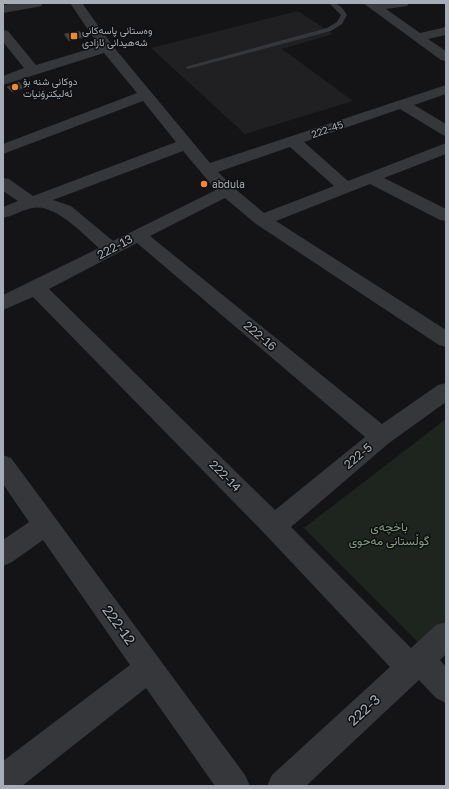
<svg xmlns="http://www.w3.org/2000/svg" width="449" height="789" font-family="'Golos Text',Vazirmatn,sans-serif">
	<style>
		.built { fill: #202023 }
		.green { fill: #1e251e }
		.building { fill: #434549; stroke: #2e2f32 }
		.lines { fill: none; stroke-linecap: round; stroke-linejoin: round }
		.service { fill: #35373b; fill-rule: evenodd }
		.minor { fill: #35373b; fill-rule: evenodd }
		.poi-dot { fill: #f4872e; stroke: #0f0f11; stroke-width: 1.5 }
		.labels { text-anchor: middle; stroke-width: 3; stroke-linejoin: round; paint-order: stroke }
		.far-poi-label { font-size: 10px; fill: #a5aeb6; stroke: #0f0f11; text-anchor: start }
		.far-street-label { font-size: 10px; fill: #a5aeb6; stroke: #0f0f11 }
		.street-label { font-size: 12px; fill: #a5aeb6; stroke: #0f0f11 }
		.park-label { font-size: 12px; fill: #82a17c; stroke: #0f0f11 }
		.near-street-label { font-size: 14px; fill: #a5aeb6; stroke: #0f0f11 }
	</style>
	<rect width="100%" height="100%" fill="#141416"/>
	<path class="built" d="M298,11L333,34L282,49L353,101L245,134L151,48Z"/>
	<path class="green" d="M446,419V620L420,644L304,528Z"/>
	<path class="building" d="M79,31L85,37L69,41L64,34Z
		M19,82L23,88L12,92L7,87Z"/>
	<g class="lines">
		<path class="service" d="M329,3C339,3 342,7 347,15L342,24L331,31L188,69L185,67L327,28L337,22L341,15Z"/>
		<path class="minor" d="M16,3H43L41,6L37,7L3,13V5Z
			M70,3H82L112,45L210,163L446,85V94L414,105L446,124V136L441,134L400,109L304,142L348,181L446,143V154L384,178L446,209V221L440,220L370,184L276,221L446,330V347L439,345L256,224L225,198L150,236L382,424L438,385L446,383V402L389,443L291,527L411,648L436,625L446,622V654L440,660L446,667V703L436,698L419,680L306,786H267L272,775L390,667L265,534L33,297L3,310V295L99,248C83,234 55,203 32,208C22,210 13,216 3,218V207L18,201L3,191V178L9,179L33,196L176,142L143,101L3,154V144L137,93L104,53L3,85V76L24,68L3,42V30L8,31L36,65L99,46ZM290,147L334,186L264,213L233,187L218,172ZM183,151L216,190L113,241L71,206L53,200ZM137,243L365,437L275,510L49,289Z
			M363,3H409L407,6L386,9L420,33L446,27V35L428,39L446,51V61L441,60Z
			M3,455L11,458L245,775L250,786H215L146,688L22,786H3V761L130,665L43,540L12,562L3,566V540L29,522L3,484Z"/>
	</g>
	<g class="poi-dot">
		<rect x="70" y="32" width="8" height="8" rx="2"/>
		<circle cx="15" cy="87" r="4"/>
		<circle cx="204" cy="184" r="4"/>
	</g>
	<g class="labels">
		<g class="far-poi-label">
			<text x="82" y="34">وەستانی پاسەکانی<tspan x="82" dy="12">شەهیدانی ئازادی</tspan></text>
			<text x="23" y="85">دوکانی شنە بۆ<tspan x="23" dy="12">ئەلیکترۆنیات</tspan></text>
			<text x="212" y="188">abdula</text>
		</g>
		<g class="far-street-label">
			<text transform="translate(327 129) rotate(-19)" y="4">222-45</text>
		</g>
		<g class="street-label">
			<text transform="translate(115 247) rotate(-28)" y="4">222-13</text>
			<text transform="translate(260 336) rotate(40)" y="4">222-16</text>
			<text transform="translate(358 456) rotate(-40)" y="4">222-5</text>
			<text transform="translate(225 476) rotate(45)" y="4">222-14</text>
		</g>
		<g class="park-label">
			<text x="389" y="531">باخچەی<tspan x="389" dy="14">گوڵستانی مەحوی</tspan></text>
		</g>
		<g class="near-street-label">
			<text transform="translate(119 625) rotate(54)" y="5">222-12</text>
			<text transform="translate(364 710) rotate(-43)" y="5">222-3</text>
		</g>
	</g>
	<rect width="449" height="789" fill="none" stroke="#a5aeb6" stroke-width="8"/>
</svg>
